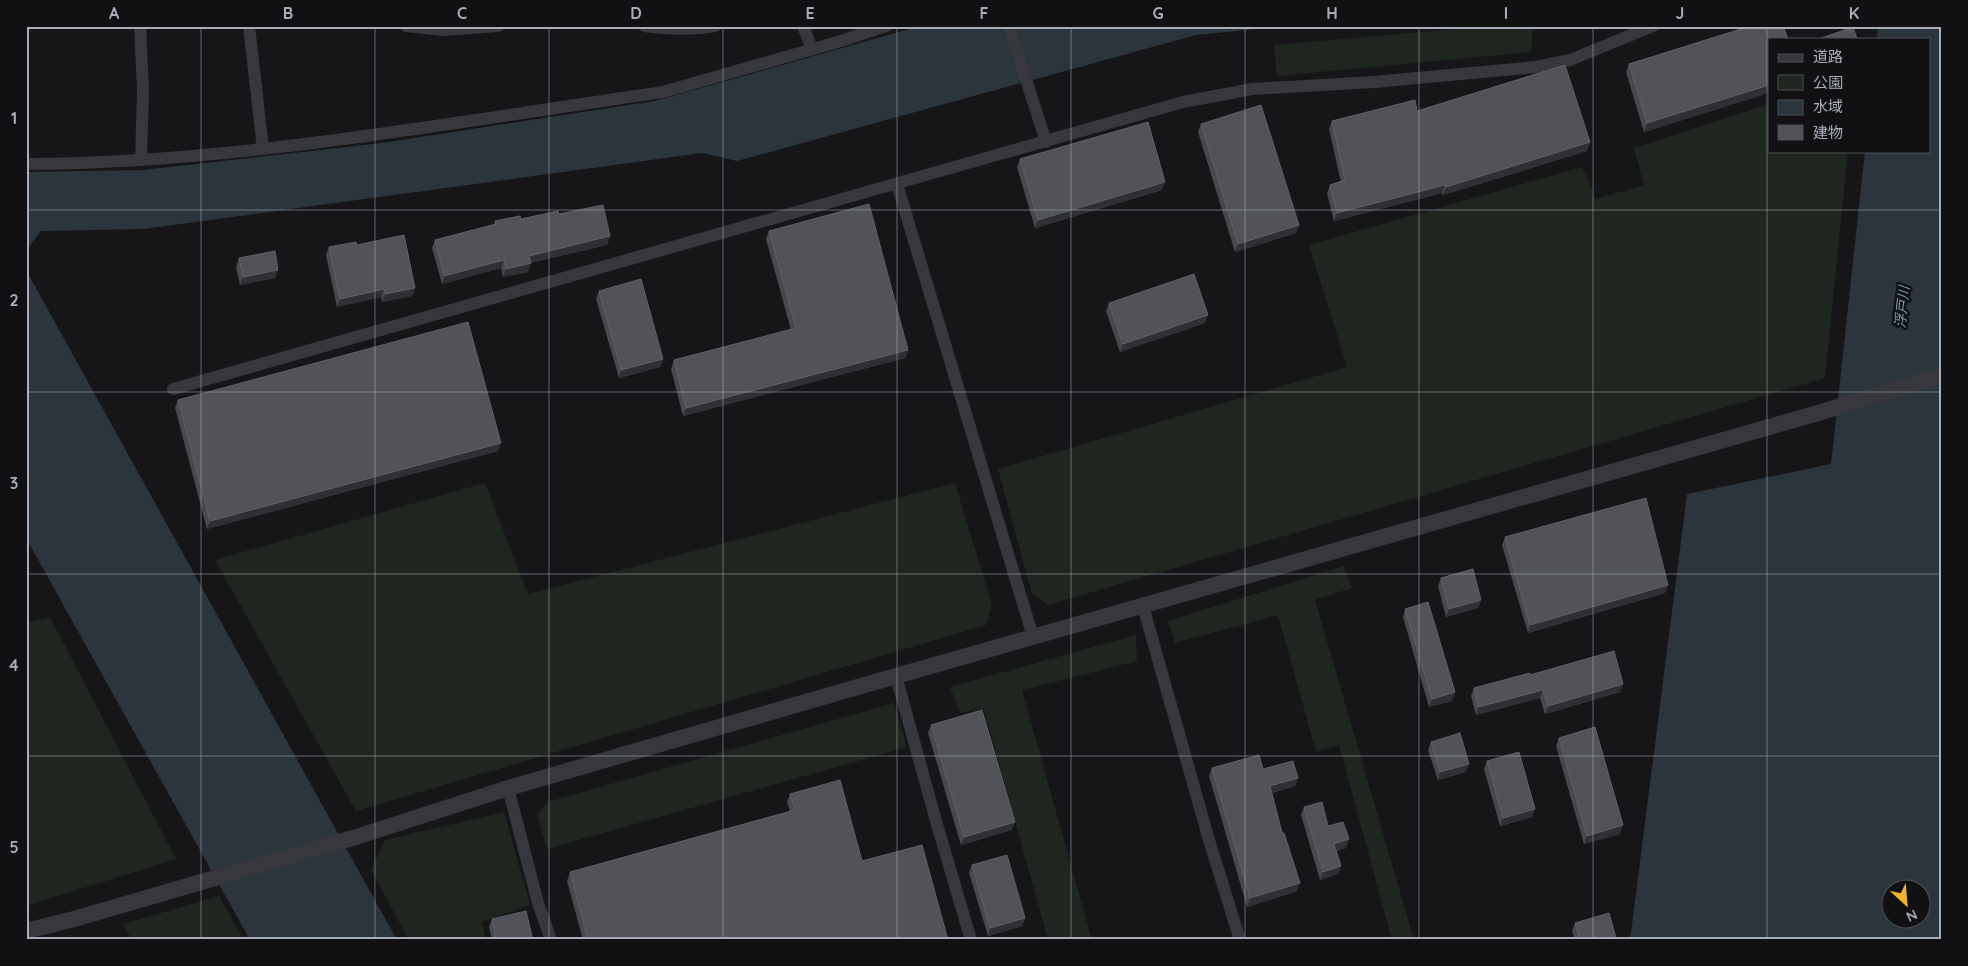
<svg xmlns="http://www.w3.org/2000/svg" width="1968" height="966" font-family="Quicksand,'Noto Sans JP',sans-serif">
	<style>
		.green { fill: #1e261f }
		.water { fill: #2c353c; fill-rule: evenodd }
		.lines { fill: none; stroke-linecap: round; stroke-linejoin: round }
		.minor { stroke: #37383d; stroke-width: 12 }
		.tertiary { stroke: #37383d; stroke-width: 16 }
		.wall { fill: #47494d }
		.shaded-wall { fill: #2f3033 }
		.building { fill: #525359; stroke: #5f6168 }
		.grid { fill: none; stroke: #a8adb8; stroke-width: 1; stroke-opacity: 0.55 }
		.labels { text-anchor: middle; stroke-width: 5; stroke-linejoin: round; paint-order: stroke }
		.water-label { font-size: 14px; font-style: italic; fill: #7f9bb3; stroke: #111113 }
		.neatline { fill: none; stroke: #a8adb8; stroke-width: 2 }
		.grid-label { font-size: 16px; text-anchor: middle; font-weight: bold; fill: #a8adb8 }
	</style>
	<rect width="100%" height="100%" fill="#161618"/>
	<path class="green" d="M1490,26H1533L1531,52L1277,76L1274,45Z
		M1769,104V151H1848L1825,378L1048,605L1032,594L998,469L1347,367L1309,245L1582,167L1596,199L1644,185L1634,148Z
		M485,483L528,594L955,483L992,605L986,625L356,811L215,560Z
		M1344,566L1352,588L1315,600L1414,940H1392L1339,745L1316,752L1278,615L1175,643L1168,621Z
		M50,617L176,859L26,906V623Z
		M1136,635L1137,661L1022,690L1092,940H1048L984,709L960,713L950,687Z
		M894,703L907,747L547,849L537,814L548,802Z
		M504,812L530,905L482,922L486,940H409L371,870L385,840Z
		M219,896L244,940H132L123,924Z"/>
	<path class="water" d="M920,26H1288L1196,35L737,161L702,153L144,229L41,231L26,251V172L143,170L382,143L655,101Z
		M1878,26H1942V940H1630L1687,494L1831,464L1865,151H1929V39H1877ZM1890,888H1920V918H1890Z
		M26,270L397,940H250L26,538Z"/>
	<g class="lines">
		<path class="minor" d="M140,26L143,90L141,160
			M249,26L263,149
			M406,26L444,30L498,26
			M644,26C668,29 691,30 715,26
			M803,26L812,49
			M1009,26L1046,142
			M26,164C226,163 425,127 622,98L663,92L841,41L886,26
			M897,184L1033,637
			M173,389L1183,102L1252,89L1374,82L1536,67L1570,60L1653,26
			M1143,606L1209,840L1240,940
			M896,676L936,821L971,940
			M508,788L538,903L551,940"/>
		<path class="tertiary" d="M26,931L74,919L356,837L508,788L896,676L1818,413L1942,375"/>
	</g>
	<path class="wall" d="M1738,26H1783L1762,95L1644,132L1626,72L1629,64L1739,29Z
		M1417,111L1590,142L1587,151L1443,195L1442,193L1334,221L1327,193L1330,185L1341,182L1329,129L1332,121Z
		M1201,124L1299,225L1296,233L1235,252L1198,132Z
		M1020,159L1162,190L1035,228L1017,167Z
		M559,214L610,236L607,245L530,263L528,272L503,277L501,268L442,284L432,248L435,240L494,225L495,221L521,219Z
		M769,231L908,350L905,358L683,416L671,369L674,360L791,330L766,239Z
		M357,245L415,288L412,296L382,302L381,297L337,307L326,255L329,247Z
		M239,258L275,278L240,285L236,267Z
		M599,291L663,359L660,367L619,378L596,299Z
		M1109,303L1205,323L1120,352L1106,311Z
		M178,400L498,451L207,529L175,408Z
		M1505,537L1665,593L1528,633L1502,545Z
		M1441,578L1481,600L1478,608L1446,617L1438,586Z
		M1405,609L1455,692L1452,701L1429,707L1403,617Z
		M1530,675L1623,684L1620,692L1545,714L1540,698L1476,715L1471,696L1474,688Z
		M931,725L1012,830L961,845L928,733Z
		M1559,738L1620,834L1584,844L1556,746Z
		M1431,742L1466,772L1438,780L1428,750Z
		M1487,761L1535,809L1532,817L1500,826L1484,769Z
		M1212,768L1263,769L1298,778L1295,786L1272,793L1297,891L1247,907L1209,776Z
		M790,794L948,940H583L567,881L570,872L790,812L787,802Z
		M1304,807L1328,826L1346,848L1336,851L1341,866L1338,874L1320,880L1301,815Z
		M972,865L1025,918L1022,926L988,936L969,873Z
		M492,919L533,940H492L489,927Z
		M1575,923L1616,940H1575L1572,931Z"/>
	<path class="shaded-wall" d="M1769,85V93L1644,132L1647,123Z
		M1590,142L1587,151L1443,195L1446,187Z
		M1165,182L1162,190L1035,228L1038,220Z
		M1445,185L1442,193L1334,221L1337,213Z
		M1299,225L1296,233L1235,252L1238,244Z
		M610,236L607,245L526,264L529,256Z
		M504,260L501,268L442,284L444,276Z
		M531,263L528,272L503,277L506,269Z
		M278,270L275,278L240,285L243,277Z
		M415,288L412,296L382,302L385,294Z
		M384,289L381,297L337,307L340,299Z
		M1208,315L1205,323L1120,352L1123,344Z
		M908,350L905,358L683,416L686,408Z
		M663,359L660,367L619,378L621,370Z
		M501,443L498,451L207,529L210,521Z
		M1668,585L1665,593L1528,633L1530,625Z
		M1481,600L1478,608L1446,617L1449,609Z
		M1623,684L1620,692L1545,714L1548,706Z
		M1543,690L1540,698L1476,715L1478,707Z
		M1455,692L1452,701L1429,707L1432,699Z
		M1469,764L1466,772L1438,780L1440,772Z
		M1298,778L1295,786L1267,794L1270,786Z
		M1535,809L1532,817L1500,826L1503,818Z
		M1015,822L1012,830L961,845L964,837Z
		M1623,825L1620,834L1584,844L1587,836Z
		M1349,839L1346,848L1331,853L1334,844Z
		M1341,866L1338,874L1320,880L1323,872Z
		M1300,883L1297,891L1247,907L1250,898Z
		M1025,918L1022,926L988,936L990,928Z"/>
	<path class="building" d="M1744,26H1783L1788,39H1769V85L1647,123L1629,64L1745,28Z
		M1853,27L1857,39H1819Z
		M1565,65L1590,142L1446,187L1445,185L1337,213L1330,185L1345,180L1332,121L1415,100L1417,111Z
		M1261,105L1299,225L1238,244L1201,124Z
		M1148,122L1165,182L1038,220L1020,159Z
		M869,204L908,350L686,408L674,360L796,328L769,231Z
		M603,205L610,236L529,256L531,263L506,269L504,260L444,276L435,240L496,224L495,221L520,216L521,219L558,211L559,214Z
		M404,235L415,288L385,294L384,289L340,299L329,247L356,242L357,245Z
		M275,251L278,270L243,277L239,258Z
		M1194,274L1208,315L1123,344L1109,303Z
		M641,279L663,359L621,370L599,291Z
		M468,322L501,443L210,521L178,400Z
		M1646,498L1668,585L1530,625L1505,537Z
		M1473,569L1481,600L1449,609L1441,578Z
		M1428,602L1455,692L1432,699L1405,609Z
		M1614,651L1623,684L1548,706L1543,690L1478,707L1474,688L1530,673V675Z
		M982,710L1015,822L964,837L931,725Z
		M1595,727L1623,825L1587,836L1559,738Z
		M1460,733L1469,764L1440,772L1431,742Z
		M1519,752L1535,809L1503,818L1487,761Z
		M1259,755L1263,769L1293,761L1298,778L1270,786L1282,833H1284L1300,883L1250,898L1212,768Z
		M840,780L862,861L922,845L948,940H588L570,872L795,810L790,794Z
		M1322,802L1328,826L1343,822L1349,839L1334,844L1341,866L1323,872L1304,807Z
		M1007,855L1025,918L990,928L972,865Z
		M526,911L533,940H496L492,919Z
		M1609,913L1616,938L1611,940H1580L1575,923Z"/>
	<path class="grid" d="M201,26V940M375,26V940M549,26V940M723,26V940M897,26V940M1071,26V940M1245,26V940M1419,26V940M1593,26V940M1767,26V940M26,210H1942M26,392H1942M26,574H1942M26,756H1942"/>
	<g class="labels">
		<g class="water-label">
			<text transform="translate(1902 307) rotate(-84)" y="5">浮戸川</text>
		</g>
	</g>
	<rect width="1968" height="966" fill="none" stroke="#111113" stroke-width="55"/>
	<rect x="1768" y="38" width="162" height="115" fill="#111113" stroke="#4d4f55"/>
	<rect x="1778" y="54" width="25" height="8" fill="#37383d" stroke="#4d4f55"/>
	<text x="1813" y="62" font-size="15" fill="#a8adb8">道路</text>
	<rect x="1778" y="75" width="25" height="15" fill="#1e261f" stroke="#4d4f55"/>
	<text x="1813" y="88" font-size="15" fill="#a8adb8">公園</text>
	<rect x="1778" y="100" width="25" height="15" fill="#2c353c" stroke="#4d4f55"/>
	<text x="1813" y="112" font-size="15" fill="#a8adb8">水域</text>
	<rect x="1778" y="125" width="25" height="15" fill="#525359" stroke="#4d4f55"/>
	<text x="1813" y="138" font-size="15" fill="#a8adb8">建物</text>
	<g transform="translate(1906 904) rotate(154)"><circle r="24" fill="#111113" stroke="#4d4f55"/>
	<path d="M0-4L9 19L0 12L-9 19Z" fill="#f2b134"/>
	<text y="-8" font-size="14" font-weight="bold" text-anchor="middle" fill="#a8adb8">N</text>
	</g>
	<rect x="28" y="28" width="1912" height="910" class="neatline"/>
	<g class="grid-label">
		<text x="114" y="19">A</text>
		<text x="288" y="19">B</text>
		<text x="462" y="19">C</text>
		<text x="636" y="19">D</text>
		<text x="810" y="19">E</text>
		<text x="984" y="19">F</text>
		<text x="1158" y="19">G</text>
		<text x="1332" y="19">H</text>
		<text x="1506" y="19">I</text>
		<text x="1680" y="19">J</text>
		<text x="1854" y="19">K</text>
		<text x="14" y="124">1</text>
		<text x="14" y="306">2</text>
		<text x="14" y="489">3</text>
		<text x="14" y="671">4</text>
		<text x="14" y="853">5</text>
	</g>
</svg>
